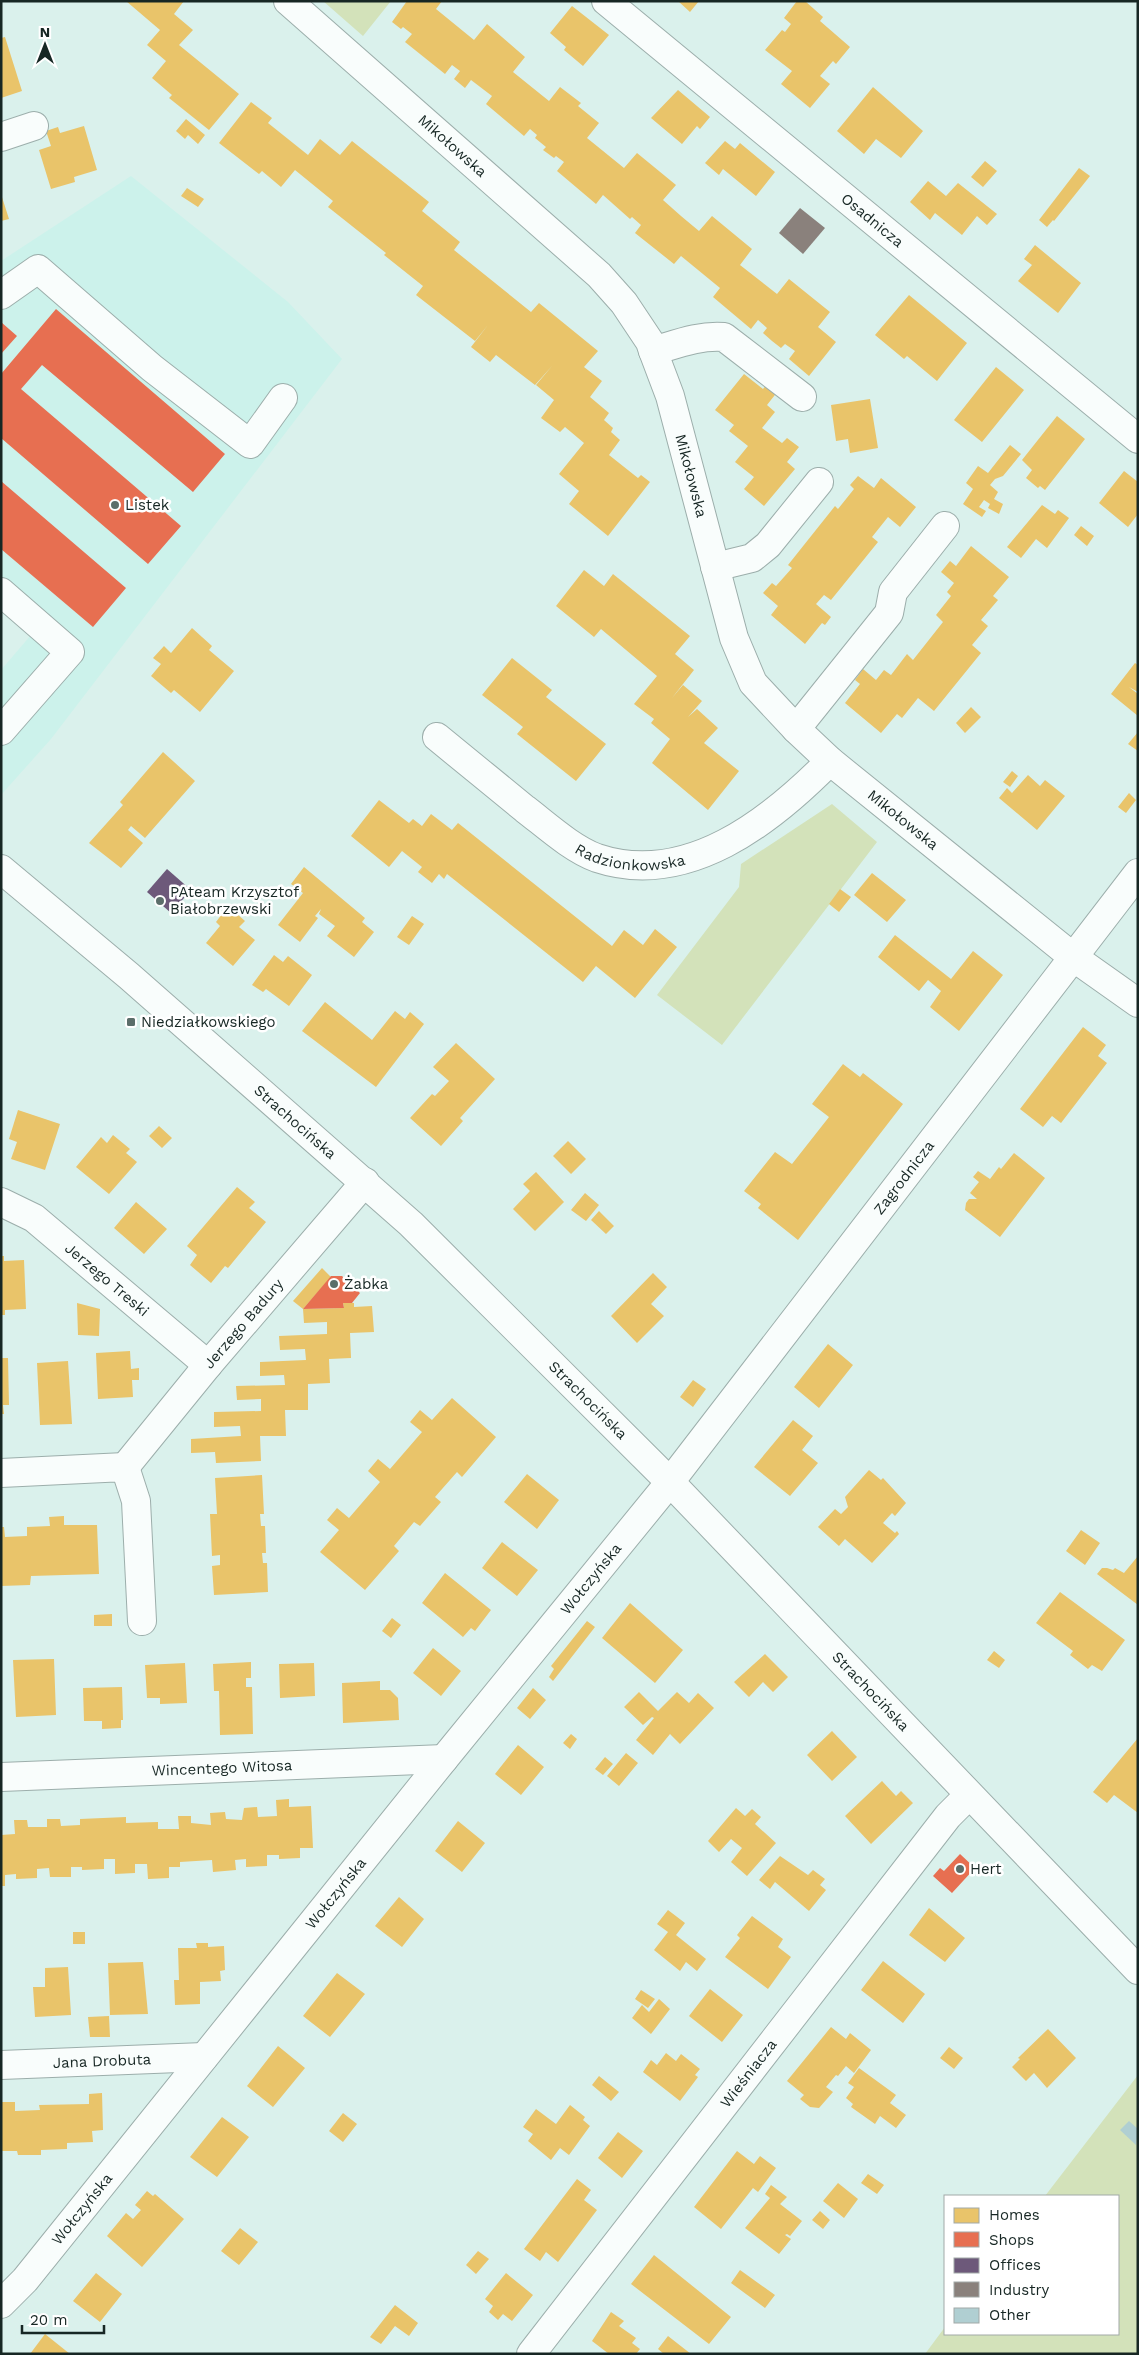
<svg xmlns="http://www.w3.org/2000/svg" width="1139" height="2355" font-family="'Work Sans',sans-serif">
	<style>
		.built { fill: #ccf2eb }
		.green { fill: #d3e2ba }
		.homes { fill: #e9c46a }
		.shops { fill: #e76f51 }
		.offices { fill: #6d597a }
		.industry { fill: #8a817c }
		.building { fill: #b0cfd2 }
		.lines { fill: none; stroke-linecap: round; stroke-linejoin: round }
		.minor-casing { stroke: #9caeab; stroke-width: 30 }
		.major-casing { stroke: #9caeab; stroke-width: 30 }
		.minor { stroke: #f9fdfc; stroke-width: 28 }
		.major { stroke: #f9fdfc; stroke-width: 28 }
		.poi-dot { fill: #5b6e6a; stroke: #fff; stroke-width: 2 }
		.labels { text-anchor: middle; stroke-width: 5; stroke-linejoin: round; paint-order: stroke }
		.street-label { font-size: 15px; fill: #172724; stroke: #fff }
		.poi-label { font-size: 15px; fill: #172724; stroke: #fff; text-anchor: start }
	</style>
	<rect width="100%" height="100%" fill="#daf1ec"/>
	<path class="built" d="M131,176L288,302L342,359L51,739L1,795V670L31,635L1,609V261Z"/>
	<path class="green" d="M323,1H391L363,36Z
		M832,804L877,842L722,1045L657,995L739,887L741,864Z
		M1138,2075V2354H925L945,2327V2334H1118V2196H1045Z"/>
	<path class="homes" d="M126,1H184L174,14L193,30L179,45L239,94L209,130L169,98L172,95L152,78L166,61L147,45L160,30Z
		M407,1H442L436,9L474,40L487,24L525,57L513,72L549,101L560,87L581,103L578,106L599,123L587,138L624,168L637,153L676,185L663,200L681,216L699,231L712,216L752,249L740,265L777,294L789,279L830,312L818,327L836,342L809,376L789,359L795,351L785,344L781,348L772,341L763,333L767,328L758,320L751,329L713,297L720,288L681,256L674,264L635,233L641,225L632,217L630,219L603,195L596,204L557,171L564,162L556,156L554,158L543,150L546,147L535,138L537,135L530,129L524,136L486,104L492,96L471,80L465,88L454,79L460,71L452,65L445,74L405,42L412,34L403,27L401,29L392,22Z
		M678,1H699L690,12Z
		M797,1H805L823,17L820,21L850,47L836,64L833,61L820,76L830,84L810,108L781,84L792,71L765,50L782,30L785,32L791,24L784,18Z
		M572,6L609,35L583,66L564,50L566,47L550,33Z
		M5,37L22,91L1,98V38Z
		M873,87L923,131L901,158L876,139L864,154L837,131Z
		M678,90L710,117L700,129L697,126L682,144L651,118Z
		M251,102L272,118L268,123L308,155L320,139L340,155L352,141L429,202L422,211L460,242L454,250L531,312L539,303L598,351L584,367L602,381L590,397L609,413L604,420L613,428L611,432L620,440L609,455L638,478L641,475L650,482L608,536L569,504L579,491L559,474L584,443L565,427L560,432L541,418L554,400L536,385L552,366L535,385L496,355L490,362L471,347L488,325L475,341L416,295L423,286L384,255L386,253L328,207L333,201L295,170L281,187L262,171L259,174L219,143Z
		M186,119L205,135L198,144L188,135L185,139L176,131Z
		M84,126L97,170L74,177L75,182L51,189L39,150L51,146L46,131L58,127L60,133Z
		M725,141L735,149L740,143L775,172L756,196L723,169L719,175L705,163Z
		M985,161L997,171L983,187L971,177Z
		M1079,168L1090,176L1054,221L1053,220L1047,227L1039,220Z
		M928,181L946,196L958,183L997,214L987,225L977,216L962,235L935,213L930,220L910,202Z
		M187,188L204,199L198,207L181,196Z
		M1,194L9,219L1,221Z
		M1035,245L1081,283L1058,313L1018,281L1032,265L1024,259Z
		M909,295L967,343L937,381L907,356L904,359L875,335Z
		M996,367L1024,390L982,442L954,420Z
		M744,374L763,389L768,383L778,391L767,405L775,412L762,428L782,443L787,438L799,447L787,462L795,469L764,506L744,489L754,477L735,462L748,446L729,431L734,425L715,410Z
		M870,399L878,448L850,453L848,439L836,441L831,405Z
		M1057,416L1085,439L1045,490L1040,486L1038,488L1026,478L1032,470L1022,460Z
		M1010,445L1021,454L1003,476L995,479L990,485L998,492L994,499L1003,504L999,514L988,508L990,504L984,500L979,507L986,511L982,517L963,504L973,489L966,483L978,466L988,473Z
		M1124,471L1138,482V514L1128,527L1099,503Z
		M858,476L874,488L881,478L916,507L900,527L888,517L872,537L878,542L831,600L824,595L816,604L831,617L825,625L822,623L805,644L771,615L778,606L763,593L772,583L776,586L792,568L788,565L835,506L838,509L854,489L850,485Z
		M1042,505L1055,514L1058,510L1069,518L1047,548L1036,539L1021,558L1007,547Z
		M1081,526L1094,536L1087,546L1074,535Z
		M971,546L1009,577L993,596L998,600L981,620L988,626L972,645L981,653L934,711L918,698L902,718L897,714L881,733L845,703L860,684L855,680L863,669L876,680L884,670L891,675L907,654L913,660L943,622L936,615L951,596L947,592L954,583L941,572L950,561L956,566Z
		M584,570L604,586L613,574L690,636L675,654L694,670L672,698L683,685L702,701L688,717L697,709L718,728L704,743L739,771L708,810L652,763L670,739L651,723L654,719L634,704L657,676L601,629L594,637L556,606Z
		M192,628L212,646L209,650L234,671L200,712L174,690L171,693L151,676L161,664L153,658L164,646L171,653Z
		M512,658L552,690L546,697L606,744L576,781L517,734L523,727L482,695Z
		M1135,663L1138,665V692L1129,687L1138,694V716L1111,694Z
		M971,707L981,717L965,733L956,723Z
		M1138,732V751L1128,744Z
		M163,752L195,781L145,838L131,826L128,830L143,843L121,868L89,843L123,805L120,802Z
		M1012,771L1018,776L1010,787L1003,782Z
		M1028,775L1040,786L1045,780L1065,796L1037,830L999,798L1007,788L1012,793Z
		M1129,793L1136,800L1126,813L1118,807Z
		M379,800L409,823L413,819L422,826L431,814L452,830L458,823L612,946L624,930L643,945L655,929L677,947L635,998L596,966L583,982L447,874L444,879L439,874L432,883L418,872L422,867L402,851L389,867L351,836Z
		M304,867L365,918L362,922L374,932L354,957L327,936L335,926L319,914L321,909L315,916L318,918L300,942L278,925L303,893L291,884Z
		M872,873L906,900L887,922L854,895Z
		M840,889L851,897L839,912L829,904Z
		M228,906L245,921L239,927L255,940L233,966L206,943L220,926L216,922Z
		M412,916L424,924L409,945L397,937Z
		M895,935L951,979L973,951L1003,975L959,1031L930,1007L941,991L928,980L919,991L878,957Z
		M274,955L283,962L288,956L312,975L289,1006L266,989L263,992L252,985Z
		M325,1002L372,1040L395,1011L405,1019L410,1012L424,1024L376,1087L302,1031Z
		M1083,1027L1106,1045L1098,1056L1107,1063L1061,1123L1052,1116L1043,1127L1020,1109Z
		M456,1043L495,1079L460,1118L463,1121L441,1146L410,1118L432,1094L435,1096L449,1081L433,1067Z
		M843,1064L860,1077L863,1073L903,1104L798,1240L758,1208L761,1204L744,1191L775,1152L792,1164L829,1117L812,1104Z
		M18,1110L60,1124L45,1170L11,1159L17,1142L9,1139Z
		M159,1126L172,1138L162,1148L149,1136Z
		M113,1135L130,1149L126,1153L137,1162L109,1194L76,1167L101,1137L107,1143Z
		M568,1141L586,1159L571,1174L553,1156Z
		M1014,1153L1045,1178L1000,1237L965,1210L966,1203L969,1199H977L970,1193L979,1182L973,1177L978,1171L990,1179L999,1167L1001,1169Z
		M536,1172L564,1202L535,1231L513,1209L530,1191L523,1184Z
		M237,1187L255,1202L249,1208L266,1222L228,1268L225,1266L211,1283L190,1265L197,1255L187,1246Z
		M585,1193L599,1205L586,1221L571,1210Z
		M136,1202L167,1229L144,1254L114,1228Z
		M599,1211L614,1226L606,1234L591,1220Z
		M1,1256H4V1261L24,1260L26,1309L5,1310V1315H1Z
		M322,1268L331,1277L303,1309L344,1308L343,1303H354V1307L372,1306L374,1332L350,1333L351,1358L329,1359L330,1383L308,1384V1410H285L286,1436H260L261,1461L216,1463L215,1452L191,1453V1439L241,1436L240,1426L214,1427V1412L261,1411V1399L237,1400L236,1386L285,1385L284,1375L260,1376V1362L306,1360L305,1349L280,1350L279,1336L327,1334V1322L304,1323L303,1309L293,1301Z
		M653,1273L667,1287L651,1304L664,1316L637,1343L611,1316Z
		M77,1303L100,1309L99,1336L78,1335Z
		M828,1344L853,1365L819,1408L794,1387Z
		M130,1351L131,1369L139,1368V1380H132L133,1397L98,1399L96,1353Z
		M1,1358H8L9,1405H3L4,1414H1Z
		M68,1361L72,1424L40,1425L37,1363Z
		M693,1380L706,1389L693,1407L680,1397Z
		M452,1398L496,1437L462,1477L457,1472L435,1497L441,1502L420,1526L414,1522L394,1546L399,1551L365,1590L320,1552L339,1530L327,1520L337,1508L349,1518L380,1482L368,1471L378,1459L390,1469L422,1432L410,1422L420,1410L432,1420Z
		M793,1420L813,1436L802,1450L818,1463L790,1496L754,1467Z
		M869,1470L881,1480L883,1478L906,1503L895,1516L892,1513L883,1523L895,1533L897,1531L899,1534L872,1563L845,1539L839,1546L818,1527L835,1509L841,1514L848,1507L845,1497Z
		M527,1474L559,1500L537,1529L504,1502Z
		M262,1475L264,1514H260L261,1526H265L266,1553H262L263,1563H267L268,1592L214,1595L212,1566L220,1565V1555L212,1556L210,1514H217L215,1478Z
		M64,1516V1525H97L99,1574L31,1576L30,1585L1,1586V1527H4L5,1537L27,1536V1527L50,1526L49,1517Z
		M1081,1530L1100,1543L1085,1565L1066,1551Z
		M502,1542L538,1570L517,1596L482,1568Z
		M1138,1556V1605L1097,1574L1102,1568H1107L1113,1570L1115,1568L1124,1573Z
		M445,1573L491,1610L475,1631L471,1628L463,1637L422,1603Z
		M1060,1592L1125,1640L1102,1671L1092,1665L1088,1669L1070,1655L1073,1651L1036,1623Z
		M630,1603L683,1650L655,1683L602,1638Z
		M112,1614V1626H94V1615Z
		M392,1618L401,1625L391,1638L382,1631Z
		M587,1621L595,1627L553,1681L549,1677L554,1669L551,1666Z
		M433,1648L461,1671L441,1696L413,1673Z
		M994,1651L1005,1660L999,1668L987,1660Z
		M765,1654L788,1677L773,1692L763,1682L749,1697L734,1682Z
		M54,1659L56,1715L16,1717L13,1660Z
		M251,1662V1678H246V1687H252L253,1734L220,1735L219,1691H214L213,1664Z
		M185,1663L187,1703L160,1704V1698H147L145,1665Z
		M314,1663L315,1696L280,1698L279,1664Z
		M380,1681V1690H390L398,1698L399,1720L343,1723L342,1683Z
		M122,1687L123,1720H121V1728L102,1729V1721H84L83,1688Z
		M533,1688L546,1700L530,1719L517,1708Z
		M639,1692L658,1711L677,1692L689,1703L698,1693L714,1708L680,1744L670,1734L653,1755L636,1740L654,1718L652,1717L643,1725L624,1707Z
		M832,1731L857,1757L832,1781L807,1755Z
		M571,1734L577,1739L570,1749L563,1743Z
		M1138,1738V1813L1114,1795L1107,1803L1093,1792Z
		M518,1745L544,1767L521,1795L495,1774Z
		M626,1753L638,1763L619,1786L607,1776Z
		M605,1757L613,1764L603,1775L595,1769Z
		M882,1781L896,1796L901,1791L913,1803L871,1844L845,1816Z
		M289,1799V1807L311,1806L313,1848H300V1858L279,1859V1855H267V1866L246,1867V1859L235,1860L236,1870L213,1872L212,1860L180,1862V1867H169V1878L148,1879L147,1864H135V1873L115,1874V1859H104V1869L82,1870V1867H71V1877H50L49,1868L37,1869V1878L16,1879V1874L5,1875V1886H1V1835L15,1834L14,1820H27L28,1827H47V1819H60L61,1826L80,1825V1819L126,1817V1823L158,1822V1829H179L178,1816H191V1823L211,1825L210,1813L225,1812L226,1819L242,1820L244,1808L257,1807L258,1817L277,1816L276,1800Z
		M736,1808L745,1816L752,1809L761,1817L755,1824L776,1843L747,1876L731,1862L742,1848L731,1839L719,1852L708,1841Z
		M458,1821L485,1843L462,1872L435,1851Z
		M780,1856L808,1875L813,1870L825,1879L820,1885L826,1890L809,1911L775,1882L770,1889L759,1880Z
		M399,1897L424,1919L402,1947L375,1926Z
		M929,1908L965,1938L945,1962L909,1935Z
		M668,1910L685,1923L676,1935L706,1959L697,1971L686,1962L680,1971L654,1950L668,1932L657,1924Z
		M752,1916L783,1939L778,1947L791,1957L768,1989L725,1957L740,1938L737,1935Z
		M73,1932H85V1944H73Z
		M196,1943H208V1947L224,1946L225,1970L220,1971L221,1981L200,1982V2004L175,2005L174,1980H179L178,1948H197Z
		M883,1961L925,1994L903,2023L861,1990Z
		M143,1962L148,2014L110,2015L108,1963Z
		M68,1967L71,2015L35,2017L33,1987H45V1968Z
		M337,1973L365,1994L330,2037L303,2016Z
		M710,1989L743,2015L722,2042L689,2016Z
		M641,1990L655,1999L648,2008L635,1999Z
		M659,1999L670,2009L651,2034L632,2018L642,2005L649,2012Z
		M109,2016L110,2037H90L88,2017Z
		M831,2027L846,2039L850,2033L871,2050L854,2073L846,2066L838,2076L836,2075L826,2087L833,2092L819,2108L810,2107L800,2099L804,2095L787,2081Z
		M1048,2029L1076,2058L1047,2088L1034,2073L1026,2081L1012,2067L1020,2059L1018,2058Z
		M278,2046L305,2068L273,2107L247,2086Z
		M949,2047L963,2058L954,2069L940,2058Z
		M666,2053L676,2061L681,2054L700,2069L695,2075L698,2077L680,2101L643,2072L651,2060L657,2065Z
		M859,2068L896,2095L890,2103L906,2115L896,2128L880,2116L875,2124L851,2107L853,2104L846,2098L854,2087L848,2083Z
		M599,2076L619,2092L611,2101L592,2085Z
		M102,2093L103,2130L92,2131L93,2142L67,2143V2149L41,2150V2155H18L17,2151H1V2102H15V2111L40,2110L39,2105L89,2104V2094Z
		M570,2105L585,2117L583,2120L590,2126L569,2155L560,2148L551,2160L528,2141L533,2134L523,2127L536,2109L556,2124Z
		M343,2113L357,2124L343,2142L329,2131Z
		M222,2117L249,2137L217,2177L190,2157Z
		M618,2132L643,2151L622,2178L598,2158Z
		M737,2151L754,2164L760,2156L776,2168L758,2192L753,2188L721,2229L694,2207Z
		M868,2174L884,2185L877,2194L861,2183Z
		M577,2179L591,2190L584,2200L597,2210L558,2262L546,2252L540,2261L524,2249Z
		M838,2183L858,2199L844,2218L823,2201Z
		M771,2185L787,2197L780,2204L802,2221L790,2236L787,2234L785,2235L791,2239L779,2254L745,2228L770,2198L765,2194Z
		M147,2191L153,2196L155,2194L184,2219L142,2267L107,2236L126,2213L133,2219L141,2210L135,2205Z
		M820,2211L830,2220L823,2229L812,2220Z
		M240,2228L258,2242L239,2265L221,2251Z
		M478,2251L489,2259L476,2274L466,2265Z
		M654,2255L731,2317L709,2344L631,2284Z
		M740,2270L775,2295L765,2308L731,2283Z
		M96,2273L122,2294L100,2322L73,2301Z
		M506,2273L533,2295L512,2321L503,2314L498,2320L489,2312L493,2306L485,2299Z
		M395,2305L418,2323L409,2336L395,2326L381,2344L370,2337Z
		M611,2312L624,2321L619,2326L636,2338L632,2343L640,2349L636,2354H609L592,2341Z
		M45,2334L70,2354H30Z
		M668,2336L691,2354H664L658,2349Z"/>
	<path class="shops" d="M56,309L225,454L193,492L42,365L21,389L181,526L148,564L1,438V374Z
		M1,322L17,336L1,354Z
		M1,481L126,588L93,627L1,549Z
		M331,1276H342L360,1293L352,1303H343L344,1308L303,1309Z
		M960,1854L975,1868L952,1893L933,1876L940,1868L944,1871Z"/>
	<path class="offices" d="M167,869L191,890L171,913L147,892Z"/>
	<path class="industry" d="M800,208L825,228L803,254L779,233Z"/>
	<path class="building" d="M1129,2121L1138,2129L1136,2145L1120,2130Z"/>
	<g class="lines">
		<g class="minor-casing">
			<g id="minor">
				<path id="s1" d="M288,1L599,275L624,303L650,342L653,351L670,396L734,638L753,683L796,729L830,761L1073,957L1138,1003"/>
				<path id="s2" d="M606,1L1138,439"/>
				<path d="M1,137L34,126"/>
				<path d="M1,295L38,269L152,368L250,444L283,398"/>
				<path d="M653,351C677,344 699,335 724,337L802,397"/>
				<path d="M715,567L752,558L768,545L819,482"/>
				<path d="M1,592L70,652L1,731"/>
				<path d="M796,729L889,613L893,592L945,526"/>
				<path id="s3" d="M437,737C466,761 496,785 525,809C546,825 572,849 597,858C687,888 771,821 830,761"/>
				<path id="s4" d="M1,1202L34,1218L208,1365"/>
				<path id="s5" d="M125,1467L208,1365L365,1182"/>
				<path d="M1,1473L125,1467L136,1501L142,1621"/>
				<path id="s6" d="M1,1777L444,1759"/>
				<path id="s7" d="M1,2065L204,2057"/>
				<path id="s8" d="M1,2304L25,2280L444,1759L670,1482L1138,873"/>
				<path id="s9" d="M531,2354L948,1816L969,1795"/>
			</g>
		</g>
		<g class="major-casing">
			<g id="major">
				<path id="s10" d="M1,869L129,976L411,1224L670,1482L1138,1970"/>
			</g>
		</g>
		<use href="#minor" class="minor"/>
		<use href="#major" class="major"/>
	</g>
	<g class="poi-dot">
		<circle cx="115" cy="505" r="5"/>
		<circle cx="160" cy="901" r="5"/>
		<rect x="126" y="1017" width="10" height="10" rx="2.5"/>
		<circle cx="334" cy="1284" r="5"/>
		<circle cx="960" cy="1869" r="5"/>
	</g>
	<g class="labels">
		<g class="street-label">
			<text dy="5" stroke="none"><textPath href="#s1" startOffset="219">Mikołowska</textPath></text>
			<text dy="5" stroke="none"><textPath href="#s2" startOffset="345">Osadnicza</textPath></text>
			<text dy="5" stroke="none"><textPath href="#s1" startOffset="639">Mikołowska</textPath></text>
			<text dy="5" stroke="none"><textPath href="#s1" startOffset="1059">Mikołowska</textPath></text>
			<text dy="5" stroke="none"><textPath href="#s3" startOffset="234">Radzionkowska</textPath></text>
			<text dy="5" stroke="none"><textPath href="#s10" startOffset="388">Strachocińska</textPath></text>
			<text dy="5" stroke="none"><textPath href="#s8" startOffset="1444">Zagrodnicza</textPath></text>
			<text dy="5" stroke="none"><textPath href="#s4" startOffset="132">Jerzego Treski</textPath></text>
			<text dy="5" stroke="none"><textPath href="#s5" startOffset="186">Jerzego Badury</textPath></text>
			<text dy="5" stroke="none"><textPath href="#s10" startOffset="792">Strachocińska</textPath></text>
			<text dy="5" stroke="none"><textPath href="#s8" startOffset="935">Wołczyńska</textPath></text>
			<text dy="5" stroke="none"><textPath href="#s10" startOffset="1198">Strachocińska</textPath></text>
			<text dy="5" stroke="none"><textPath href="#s6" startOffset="221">Wincentego Witosa</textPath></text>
			<text dy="5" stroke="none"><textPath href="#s8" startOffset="530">Wołczyńska</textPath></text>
			<text dy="5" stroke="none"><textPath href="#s7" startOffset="101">Jana Drobuta</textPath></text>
			<text dy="5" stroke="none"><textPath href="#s9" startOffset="355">Wieśniacza</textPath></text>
			<text dy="5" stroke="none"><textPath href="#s8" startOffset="125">Wołczyńska</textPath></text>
		</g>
		<g class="poi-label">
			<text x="125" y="510">Listek</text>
			<text x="170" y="897">PAteam Krzysztof<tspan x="170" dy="17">Białobrzewski</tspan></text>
			<text x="141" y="1027">Niedziałkowskiego</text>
			<text x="344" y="1289">Żabka</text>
			<text x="970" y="1874">Hert</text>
		</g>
	</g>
	<rect width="1139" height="2355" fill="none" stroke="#172724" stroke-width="5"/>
	<rect x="944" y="2195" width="175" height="140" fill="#ffffff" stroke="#a2a9a7"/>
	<rect x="954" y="2208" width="25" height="15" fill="#e9c46a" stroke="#a2a9a7"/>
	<text x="989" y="2220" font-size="15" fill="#172724">Homes</text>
	<rect x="954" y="2232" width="25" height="15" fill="#e76f51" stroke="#a2a9a7"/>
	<text x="989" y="2245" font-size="15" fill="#172724">Shops</text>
	<rect x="954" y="2258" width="25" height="15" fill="#6d597a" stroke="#a2a9a7"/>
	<text x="989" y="2270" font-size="15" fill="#172724">Offices</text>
	<rect x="954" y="2282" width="25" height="15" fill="#8a817c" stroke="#a2a9a7"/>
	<text x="989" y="2295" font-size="15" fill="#172724">Industry</text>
	<rect x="954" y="2308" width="25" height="15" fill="#b0cfd2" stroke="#a2a9a7"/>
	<text x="989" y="2320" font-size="15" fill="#172724">Other</text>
	<g transform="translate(45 45)" stroke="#ffffff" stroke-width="4" paint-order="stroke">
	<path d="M0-4L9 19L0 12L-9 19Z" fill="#172724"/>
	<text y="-8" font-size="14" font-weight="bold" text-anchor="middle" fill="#172724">N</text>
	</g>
	<path d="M22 2325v8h82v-8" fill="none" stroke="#172724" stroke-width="2.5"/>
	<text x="30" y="2325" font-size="15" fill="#172724" stroke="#ffffff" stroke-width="4" paint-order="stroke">20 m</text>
</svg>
